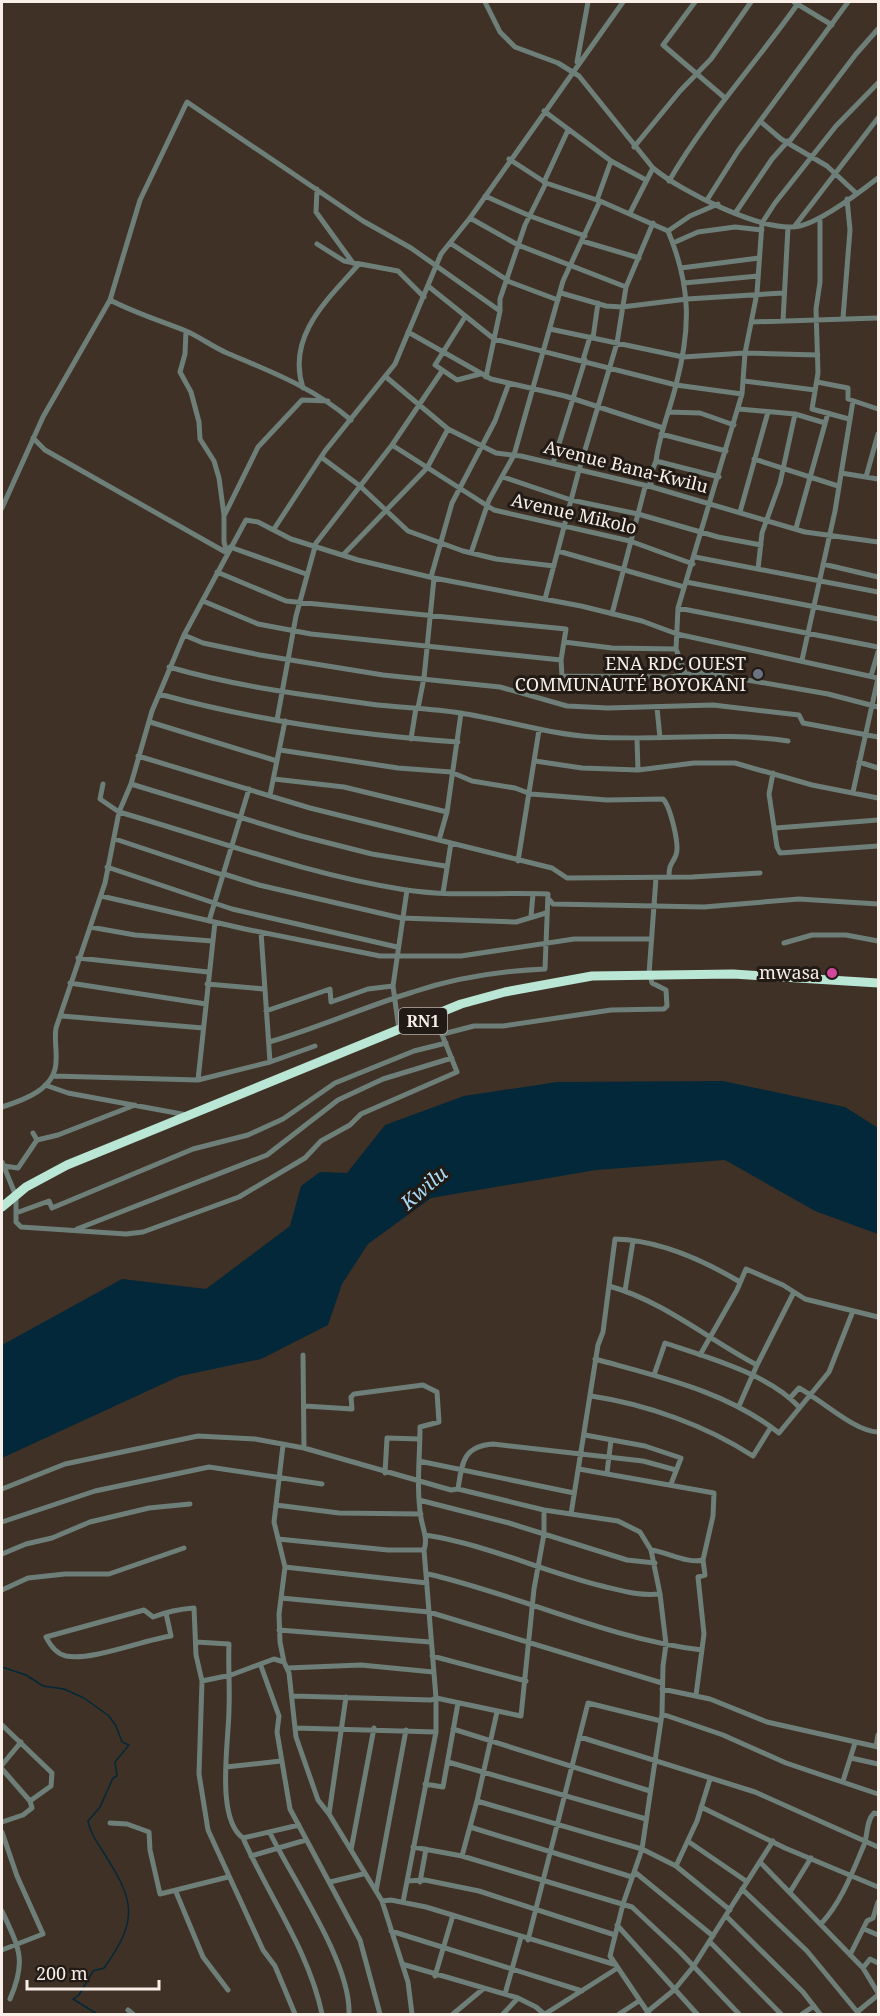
<svg xmlns="http://www.w3.org/2000/svg" width="880" height="2016" font-family="'Noto Serif',serif">
	<style>
		.water { fill: #032839 }
		.lines { fill: none; stroke-linecap: round; stroke-linejoin: round }
		.stream { stroke: #032839; stroke-width: 1.5 }
		.street { stroke: #6d7f78; stroke-width: 5 }
		.highway { stroke: #bae6d5; stroke-width: 9 }
		.worship-dot { fill: #6b7280; stroke: #211a15; stroke-width: 2 }
		.hotel-dot { fill: #d1479c; stroke: #211a15; stroke-width: 2 }
		.labels { text-anchor: middle; stroke-width: 6; stroke-linejoin: round; paint-order: stroke }
		.shield { fill: #211a15; stroke: #b8afa9; stroke-width: 1.5 }
		.shield-label { font-size: 16px; font-weight: bold; fill: #f9efe8 }
		.street-label { font-size: 18px; fill: #f9efe8; stroke: #211a15 }
		.poi-label { font-size: 18px; fill: #f9efe8; stroke: #211a15; text-anchor: end }
		.water-label { font-size: 20px; font-style: italic; fill: #a8daf6; stroke: #211a15 }
	</style>
	<rect width="100%" height="100%" fill="#3f3126"/>
	<path class="water" d="M723,1081L845,1107L878,1128V1234L815,1211L725,1160L596,1170L431,1198L368,1244L342,1284L328,1325L261,1359L180,1376L2,1458V1345L122,1279L206,1289L290,1226L301,1186L320,1172L347,1173L385,1125L464,1096L557,1082Z"/>
	<g class="lines">
		<path class="stream" d="M2,1667L26,1675L43,1686L64,1689L84,1698L109,1716L116,1726L122,1742L129,1745L115,1762L117,1776L113,1778L100,1807L88,1821C90,1832 96,1841 102,1850C134,1900 140,1918 104,1968L93,1971L79,1995L73,1999L97,2014"/>
		<path class="street" d="M485,2L500,32L515,47L558,63L579,76L653,168C680,191 765,234 800,226C821,221 860,192 878,178
			M695,2L663,45L725,98
			M794,2L832,25
			M577,62L588,2
			M544,111L611,161L646,180
			M760,121L781,139L827,166L856,193
			M789,142L856,54L878,29
			M634,147L680,91L711,59L751,2
			M509,159L546,183L600,201L668,231C691,286 691,328 676,385C670,410 659,435 656,461L649,479L652,487
			M669,181C706,117 757,62 799,2
			M544,182L568,130
			M317,189L316,212L353,263
			M485,196L530,216L585,236
			M597,200L611,161
			M707,200L738,151L848,2
			M736,212L772,159L788,141
			M630,213L653,168
			M470,218L518,245L626,287
			M820,218V282L816,309L818,373L812,409L849,419
			M794,227L878,118
			M668,231L690,216L718,204
			M582,241L639,258
			M450,243L510,282L558,300
			M673,243L698,232L735,227L762,230
			M317,244L344,261L398,271L424,297
			M681,268L759,258
			M684,283L758,276
			M428,286L494,339L676,385L742,394
			M561,293L606,306L622,307L687,299L783,293
			M110,300C135,313 161,321 186,331C200,337 213,347 227,353C272,372 314,388 351,420
			M465,317L435,365L457,380L480,374
			M843,318L850,230L847,199
			M783,321L788,227
			M752,322L878,318
			M550,329L683,357L745,353L818,355
			M186,331L185,354L180,372L191,392L199,422L200,439L214,461L219,478L224,515V542L227,553
			M408,332L491,379L565,396L663,428
			M593,338L598,303
			M583,360L590,337
			M386,377L448,429L496,453L521,456L652,487L805,532L878,542
			M486,377L500,311V299L525,225L546,183
			M744,381L815,390
			M817,382L848,388V399L878,409
			M303,388C286,336 328,299 359,264
			M739,409L795,414L825,423
			M668,412L700,413L734,425
			M661,434L726,451
			M33,438L45,450L227,553
			M392,445L494,510L630,541L693,564
			M321,457L360,486L408,531L463,551L496,559L554,566
			M754,459L838,486
			M656,461L719,477
			M553,463L585,360
			M841,473L878,479
			M503,477L571,500L638,514L718,537L761,545
			M866,477L878,434
			M2,508L43,417L110,300L140,200L187,102L363,221L411,248L500,311
			M740,512L768,412
			M225,514L258,447L302,400L328,401
			M796,528L828,413
			M274,529L325,451L395,364L441,254L470,218L623,2
			M230,547L306,574
			M558,551L684,587
			M471,553L489,500L514,455L563,281L600,201
			M343,555L427,468L448,429
			M695,557L878,592
			M823,564L878,577
			M758,569L762,533L780,483L795,414
			M217,572L286,601L566,629L561,660L562,676L671,677L701,672L828,694L878,707
			M431,577L452,503L495,421L509,383
			M686,582L878,619
			M545,599L579,470L617,343L626,287L653,223
			M203,601L258,624L311,634L561,660
			M678,608L878,647
			M612,614L645,487
			M184,635L203,643L260,655L383,675L500,687L567,706L608,708L713,705L799,715L803,723L878,737
			M564,642L612,648L676,649
			M802,660L835,511L853,401
			M169,667C234,686 303,695 370,704C400,708 430,708 460,713C505,720 548,734 594,737C659,741 723,731 788,741
			M685,673L676,649L678,608L742,394L745,353L757,293L762,223L775,203L836,126L878,83
			M871,676L878,652
			M159,694C257,721 357,735 458,742
			M418,708L424,678L434,578
			M657,708L660,738
			M277,720L296,616L316,543L392,445L442,371
			M150,722L277,761
			M411,739L416,708
			M637,739L638,770
			M280,750L398,768L451,772L472,781L515,788L531,794L607,800L663,799C670,806 680,845 676,855C672,865 669,863 669,877
			M138,756L310,808L552,868L567,878L692,877L760,873
			M535,761L582,768L638,770L694,763H735L812,785L878,798
			M859,762L878,768
			M773,773L769,794L777,847L780,853L878,846
			M274,779L344,787L447,812
			M103,784L100,799L119,812C213,839 309,875 406,890C453,897 501,892 548,894
			M131,784L301,836L372,854L445,866
			M853,792L878,678
			M270,795L285,721
			M776,828L878,820
			M115,839L223,875
			M439,840L447,812L461,713
			M518,861L539,730
			M107,867L232,909L397,947
			M224,874L259,885L401,918L516,922L546,913
			M443,893L451,843
			M101,896L245,929L380,956H461L574,939H650
			M548,898L553,904L704,907L799,899L878,904
			M531,916L533,894
			M209,921L249,789
			M90,927L135,935L212,941
			M261,932L270,1062
			M784,943L812,935H846L878,941
			M78,958L208,972
			M649,974L656,878
			M70,983L206,1004
			M207,984L264,989
			M266,1011L330,989L331,1002L368,989L393,986
			M62,1016L203,1028
			M399,1030L393,986L407,890
			M443,1034L474,1026H503L611,1010L664,1009L667,1006L666,990L652,983L650,975
			M269,1042C318,1028 364,1007 413,992C455,978 500,971 545,969L548,894
			M53,1076L198,1080L270,1062L315,1046
			M198,1080L215,922
			M45,1085L68,1093L187,1115
			M2,1107C24,1100 56,1089 56,1061C57,1049 54,1040 56,1028L105,883L119,812L131,784L152,711L184,635L246,520L258,522L291,539L358,560L434,578L581,606L642,621L677,634L878,678
			M37,1140L58,1135L135,1105
			M2,1162L16,1196V1222L21,1227L126,1234L143,1232L239,1197L305,1158L321,1141L350,1125L361,1114L457,1072L435,1017
			M4,1166L18,1168L37,1140L33,1133
			M16,1213L49,1201L52,1208L193,1149L248,1135L283,1119L335,1083L414,1051L446,1043
			M77,1229L267,1155L338,1100L383,1079L452,1058
			M609,1286C663,1301 708,1339 757,1365
			M625,1291L633,1241
			M303,1355L304,1448
			M700,1355L737,1290L746,1269L783,1285L805,1299L878,1317
			M595,1359C660,1377 726,1391 779,1433L829,1372L853,1311
			M654,1375L665,1343C707,1357 769,1374 799,1407
			M591,1396C646,1404 707,1426 753,1456L771,1427
			M790,1398L799,1388C820,1399 855,1432 878,1432
			M305,1406L352,1409L351,1397L354,1394L423,1385L437,1392L439,1422L420,1427C420,1457 416,1488 421,1518C423,1529 428,1540 424,1550L436,1698V1732L403,1902
			M739,1406L757,1365L794,1292
			M585,1435L645,1446L681,1458L671,1484
			M283,1445L274,1522L285,1567L279,1614L280,1642L284,1662L289,1673L296,1737L318,1800L329,1814L382,1901L408,1982L412,2014
			M419,1461L574,1493
			M579,1469L714,1493L713,1516L703,1560L705,1575L698,1577L704,1634L696,1695
			M385,1473L387,1438L420,1439
			M607,1473L611,1440
			M2,1489L65,1464L198,1436L255,1439L304,1448L451,1490L458,1489L544,1510L618,1521L640,1532L651,1550L660,1594L666,1644L663,1666L662,1714L642,1849L623,1904L610,1956L649,2014
			M458,1489C462,1463 463,1446 493,1444L643,1461L676,1470
			M419,1500L509,1523L627,1560L655,1563
			M276,1505L339,1513L421,1514
			M571,1514L598,1345L603,1332L615,1239C658,1240 703,1260 740,1282
			M2,1522L95,1491L209,1467L322,1484
			M425,1535C485,1544 542,1571 602,1586C623,1591 638,1596 660,1594
			M278,1539L388,1550H424
			M651,1550C667,1552 688,1564 703,1560
			M2,1554L26,1544L52,1538L90,1522L149,1508L190,1504
			M285,1567L427,1583
			M428,1574C520,1595 608,1639 702,1650
			M2,1590L28,1578L65,1574H109L184,1548
			M281,1598L429,1612L662,1683
			M166,1613L171,1636C143,1640 92,1661 66,1656C57,1654 50,1645 46,1637L144,1610L153,1617C166,1612 180,1609 194,1608L196,1655L202,1681L199,1774L208,1830L263,1950L275,1966L295,2014
			M279,1630L430,1642
			M196,1642L229,1644C228,1665 230,1687 229,1709C229,1740 215,1818 243,1838C269,1897 309,1951 322,2014
			M432,1656L526,1681
			M261,1666L279,1716L277,1732L290,1809L360,1940L380,2014
			M287,1668L361,1665L433,1672
			M202,1681L231,1675L274,1659L284,1662
			M662,1689L710,1699L767,1722L878,1747
			M293,1696L431,1700L436,1698L521,1716L534,1589L544,1534V1510
			M662,1714L723,1735L786,1763L878,1794
			M2,1725L52,1773L51,1786L30,1801
			M295,1728L436,1732
			M453,1729L650,1791
			M580,1737L755,1792L878,1847
			M876,1746L878,1735
			M851,1758L878,1764
			M448,1762L646,1819
			M2,1765L21,1742
			M226,1767L281,1761
			M2,1769L30,1801L32,1808L23,1815L2,1822
			M843,1781L855,1743
			M425,1784L443,1787L458,1703
			M477,1801L642,1849L676,1866L730,1910
			M701,1807L785,1848L878,1887
			M329,1814L346,1697
			M110,1823L127,1824L149,1832L150,1850L160,1894L228,1877
			M470,1827L632,1877L636,1873L713,1936
			M2,1832L17,1876L43,1934L2,1950
			M270,1833C293,1880 351,1963 349,2014
			M243,1838L299,1825
			M689,1842L746,1881
			M413,1847L462,1856L632,1907L680,1952L739,2014
			M351,1850L374,1728
			M251,1856L306,1840
			M462,1856L477,1801L497,1712
			M760,1862L863,1968L878,1993
			M676,1866L697,1821L710,1779
			M407,1881L425,1880L479,1891L615,1935
			M330,1882L363,1874
			M420,1882L426,1849
			M742,1889L807,1951L859,2014
			M376,1891L406,1730
			M176,1892L203,1957L228,1990
			M790,1892L811,1858
			M382,1901L391,1900L426,1907L613,1964
			M2,1911C19,1948 27,1960 10,1999
			M726,1916L803,1992L820,2014
			M821,1924C842,1901 852,1873 864,1845C868,1834 866,1821 874,1813L878,1814
			M617,1925L697,2014
			M864,1929L878,1935
			M391,1931L582,1991
			M528,1940L588,1703L661,1721
			M710,1942L781,2014
			M850,1955L867,1921L873,1918L878,1902
			M402,1964L518,1998L536,2007L544,2014
			M863,1968L870,1959L878,1963
			M435,1976L453,1915
			M505,1994L521,1937
			M128,2010L133,2014
			M647,2012L674,1990L693,1967L773,1841
			M857,2012L878,1995
			M453,2014L483,1989
			M503,2014L518,1998
			M545,2014L616,1969
			M619,2014L639,2001
			M802,2014L814,2006"/>
		<path class="highway" d="M2,1207L26,1187L67,1165L461,1004L505,992L592,976L733,974L878,983"/>
	</g>
	<circle class="worship-dot" cx="758" cy="674" r="6"/>
	<circle class="hotel-dot" cx="832" cy="973" r="6"/>
	<g class="labels">
		<rect class="shield" x="399" y="1008" width="48" height="26" rx="4.5"/>
		<g class="shield-label">
			<text x="423" y="1027">RN1</text>
		</g>
		<g class="street-label">
			<text transform="translate(626 467) rotate(14)" y="6">Avenue Bana-Kwilu</text>
			<text transform="translate(574 514) rotate(13)" y="6">Avenue Mikolo</text>
		</g>
		<g class="poi-label">
			<text x="746" y="670">ENA RDC OUEST<tspan x="746" dy="21">COMMUNAUTÉ BOYOKANI</tspan></text>
			<text x="820" y="979">mwasa</text>
		</g>
		<g class="water-label">
			<text transform="translate(424 1188) rotate(-41)" y="7">Kwilu</text>
		</g>
	</g>
	<rect width="880" height="2016" fill="none" stroke="#f9efe8" stroke-width="6"/>
	<path d="M27 1980v9h132v-9" fill="none" stroke="#f9efe8" stroke-width="3"/>
	<text x="36" y="1980" font-size="18" fill="#f9efe8" stroke="#211a15" stroke-width="4.5" paint-order="stroke">200 m</text>
</svg>
